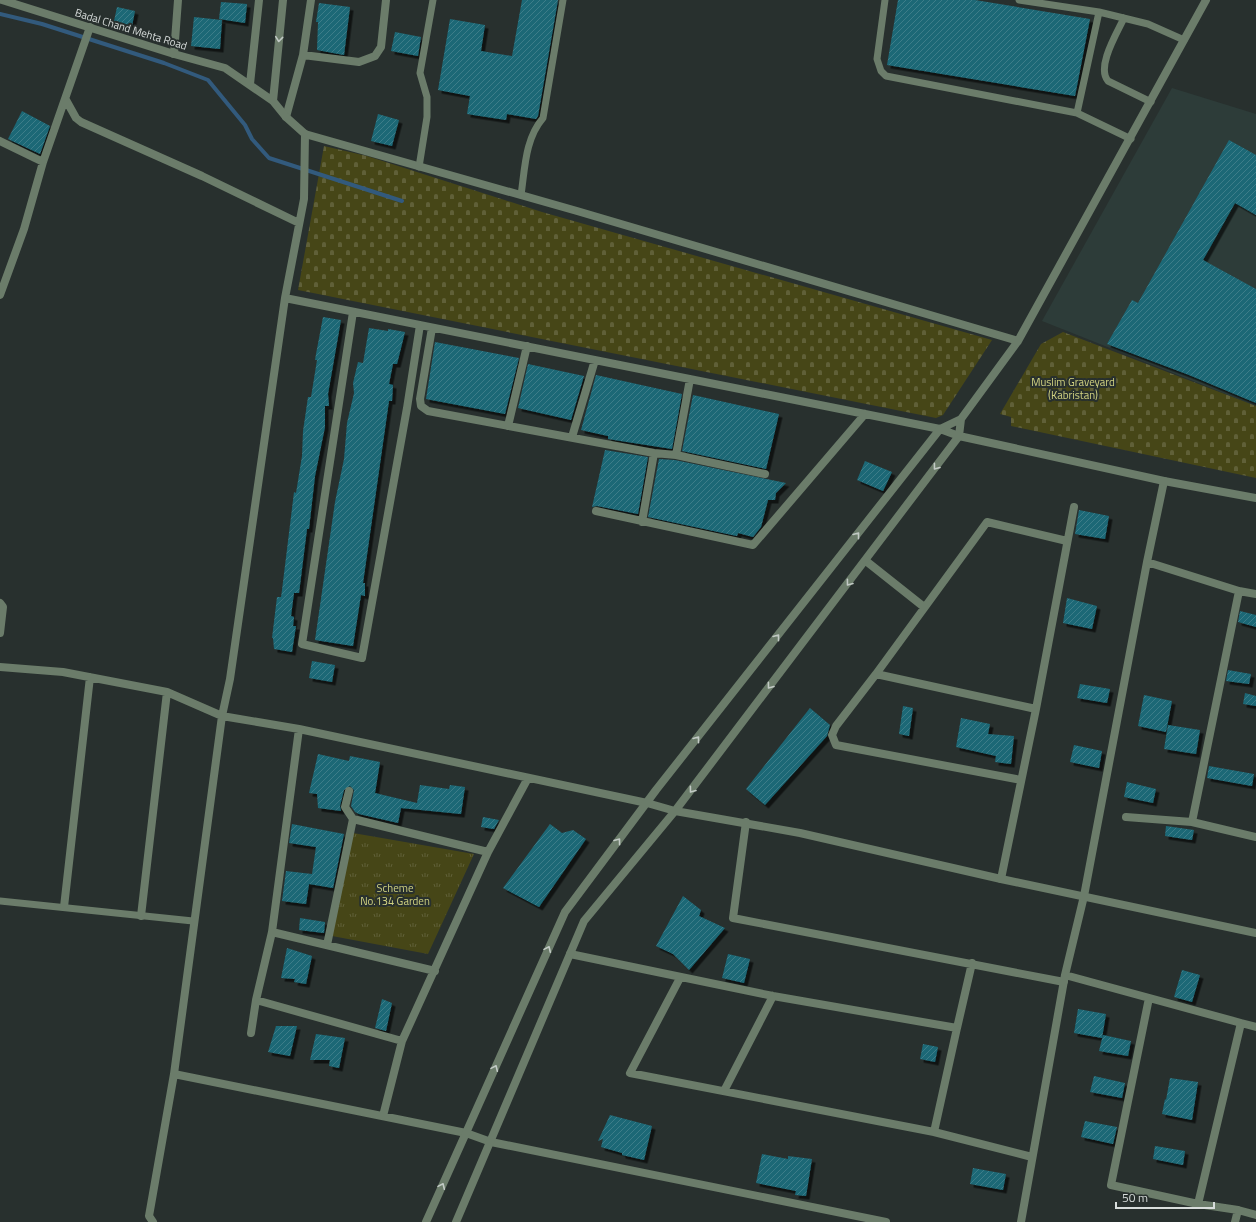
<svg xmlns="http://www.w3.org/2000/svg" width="1256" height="1222" font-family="'Titillium Web',sans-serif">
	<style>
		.built { fill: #2d3c39 }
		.grass { fill: url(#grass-tufts) }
		.cemetery { fill: url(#cemetery-stones) }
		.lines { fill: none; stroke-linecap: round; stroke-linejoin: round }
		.stream { stroke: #325a7d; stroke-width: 4 }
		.building { fill: url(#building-hatch); filter: url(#shadow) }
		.service { stroke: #6b7c6a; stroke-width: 7 }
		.minor { stroke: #6b7c6a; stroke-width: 8 }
		.tertiary { stroke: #6b7c6a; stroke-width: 8 }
		.oneway { stroke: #c2cac5 }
		.labels { text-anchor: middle; stroke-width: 4; stroke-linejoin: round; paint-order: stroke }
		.street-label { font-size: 11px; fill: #d8dddc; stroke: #28302e }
		.park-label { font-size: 11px; fill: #d1d281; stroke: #28302e }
	</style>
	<defs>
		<pattern id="grass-tufts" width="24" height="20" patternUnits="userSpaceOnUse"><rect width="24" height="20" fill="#464617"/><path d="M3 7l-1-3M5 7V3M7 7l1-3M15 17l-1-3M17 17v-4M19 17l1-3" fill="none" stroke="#606038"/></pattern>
		<pattern id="cemetery-stones" width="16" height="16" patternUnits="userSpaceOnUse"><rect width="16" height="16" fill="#464617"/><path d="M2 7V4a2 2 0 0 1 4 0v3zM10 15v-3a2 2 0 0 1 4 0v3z" fill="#606038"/></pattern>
		<pattern id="building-hatch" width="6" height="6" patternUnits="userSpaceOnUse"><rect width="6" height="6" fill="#1d6876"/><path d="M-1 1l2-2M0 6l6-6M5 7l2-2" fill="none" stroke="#3d7d89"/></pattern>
		<filter id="shadow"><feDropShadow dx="3.5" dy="3.5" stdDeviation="0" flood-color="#0009"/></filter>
	</defs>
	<rect width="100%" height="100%" fill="#28302e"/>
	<path class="built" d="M1172,88L1256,114V406L1042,321Z"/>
	<path class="grass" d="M353,833L474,854L428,954L332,936Z"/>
	<path class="cemetery" d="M324,146L367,156L542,212L992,340L943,415L936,418L298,290Z
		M1063,332L1256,406V478L1011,426V417L1000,414L1041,344Z"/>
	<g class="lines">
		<path class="stream" d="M0,14L42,24L164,63L208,80L245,125L252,139L269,158L402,201"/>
	</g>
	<path class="building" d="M522,0H558L538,116L536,119L507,114L506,120L467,114L470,96L438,90L450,19L485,25L481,51L512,56Z
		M898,0H975L1090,19L1075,96L887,65Z
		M221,2L247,4L245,23L219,19Z
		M319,3L350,7L344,55L317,50L318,22H316Z
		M117,7L135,11L132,26L114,21Z
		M194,17L222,20L220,49L191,46Z
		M395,32L421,37L418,56L391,51Z
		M22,111L50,126L40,154L8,139Z
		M378,114L399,120L392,146L371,141Z
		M1229,140L1256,155V215L1235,203L1203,260L1256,289V403L1189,375L1107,344L1132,300L1138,303Z
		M323,317L341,320L328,394L329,406H325V427L315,476L309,529H307L299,593H294L291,616L294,617L293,626H296L292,652L274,649L273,638H272L277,597H281L282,590L294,492L296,493L302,456L303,431L308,397H311L317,360H315L316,354Z
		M369,328L388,331V329L405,332L397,364H393L389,384L393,385L392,401H389L363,583H365V596L361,595L353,646L315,640L335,502L344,459L347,423L354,393L353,383L358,362L363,363Z
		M435,342L519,358L505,414L426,399Z
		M528,364L584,376L571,420L518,408Z
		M596,375L682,394L672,449L608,439V436L581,430Z
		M693,395L779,414L766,469L682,451Z
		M605,450L648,457L638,514L597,506L592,507Z
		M659,459L675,460L786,483L776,493L775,500H768L761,527L753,537L738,533L737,536L648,517Z
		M865,461L892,472L883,491L857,480Z
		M1079,510L1109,516L1105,539L1075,534Z
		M1067,598L1097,606L1092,629L1063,623Z
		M1240,611L1256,615V627L1238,622Z
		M312,661L335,665L332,682L309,678Z
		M1228,670L1251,674L1249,684L1226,681Z
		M1080,684L1110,689L1107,703L1077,698Z
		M1245,693L1256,696V706L1243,704Z
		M1144,695L1172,701L1166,732L1138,726Z
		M903,706L913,708L909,736L899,734Z
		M810,708L830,725L827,736L765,805L746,789Z
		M961,718L990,724L988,734L1014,736L1011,764L995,762L996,756L956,747Z
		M1168,725L1200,730L1196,754L1164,749Z
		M1074,745L1102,751L1099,768L1070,762Z
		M318,754L349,761L350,756L380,762L375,793L417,803L420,785L449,789L450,785L465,787L461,814L401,808L398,823L359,814L355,812L351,806L354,790L350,786L344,790L340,806L341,811L318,808L317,794L309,793Z
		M1209,766L1254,774L1252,786L1207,778Z
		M1127,782L1156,789L1153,803L1124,797Z
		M483,817L499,820L494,829L481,827Z
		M292,824L344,834L333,888L309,884L306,904L282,901L286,871L312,874L316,847L289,843Z
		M550,824L562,833L573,830L586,839L539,907L503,888Z
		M1166,826L1194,830L1192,840L1165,836Z
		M683,896L701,910L699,916L725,928L689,970L673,954L656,946Z
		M300,918L325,922L324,933L299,930Z
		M287,948L312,956L306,984L294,982L295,979L281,978Z
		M728,954L750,959L744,983L722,978Z
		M1182,970L1200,975L1192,1002L1174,997Z
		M382,999L392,1003L386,1031L375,1028Z
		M1078,1009L1106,1014L1102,1038L1074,1033Z
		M276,1026H297L290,1056L268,1052Z
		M316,1034L345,1038L339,1068L329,1066L330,1060H310Z
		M1103,1035L1131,1041L1128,1056L1099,1051Z
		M923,1044L938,1047L935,1062L920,1059Z
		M1094,1076L1125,1083L1122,1098L1090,1092Z
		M1170,1078L1198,1082L1192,1120L1162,1114L1165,1099L1166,1100Z
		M610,1115L652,1126L644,1160L622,1155V1153L601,1147L603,1139L598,1141Z
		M1085,1121L1117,1127L1113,1144L1081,1137Z
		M1155,1146L1185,1151L1183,1165L1153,1159Z
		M762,1154L788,1159V1156L812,1159L806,1196L795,1195L796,1191L756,1183Z
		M973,1168L1006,1174L1003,1190L970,1184Z"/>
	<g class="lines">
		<path class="service" d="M885,0L877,59L881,71L886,76L1077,113L1131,139
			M1019,0L1099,12L1077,113
			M1099,12L1148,24L1184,40
			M1124,18C1117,33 1096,67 1108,81L1151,102
			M419,167L427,117V97L420,73L433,0
			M521,195C525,168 525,139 543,118L563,0
			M0,901L193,921"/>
		<path class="minor" d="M174,54L178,0
			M303,55L359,62L375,56L381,47L386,0
			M66,100L76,118L81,122L202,176L299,223
			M286,117L303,55L311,0
			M0,141L43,162
			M0,295L24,229L43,162L90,27
			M285,298L940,429
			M353,312L302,644L362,658L407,408L420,325
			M432,328L420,399L421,406L428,411L654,453L676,455L765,474
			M508,426L527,346
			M572,437L595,360
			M676,455L690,379
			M596,511L753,545L865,414
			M642,522L654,453
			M866,561L924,607
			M1147,562L1239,591L1256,594
			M0,603L3,607L0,633
			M0,667L63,672L167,692L222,716L299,729L647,803
			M876,674L836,726L832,735L836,745L1021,780
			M1036,709L876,674L987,522L1067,541
			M1126,817L1192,822L1239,591
			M353,819L488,852
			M746,822L733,918L1064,982
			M1192,822L1256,837
			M1001,879L1036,709L1074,507
			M64,907L90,677
			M141,916L167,692
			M272,932L435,971
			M327,945L353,819L345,807L349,791
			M570,954L773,996L957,1028L934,1132L1032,1157
			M1065,975L1241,1023L1198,1204L1238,1210L1256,1215
			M680,978L630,1073L934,1132
			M1149,998L1111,1185L1198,1204
			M256,1000L402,1041L383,1116
			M1241,1023L1256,1027
			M957,1028L972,963
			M251,1033L256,1000L272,932L299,729
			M402,1041L488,852L528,778
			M174,1074L466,1133L491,1142L886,1222
			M724,1091L773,996
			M153,1222L149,1216L174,1074L222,716L230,679L285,298L304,199L305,134
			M1021,1222L1065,975L1084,896L1147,562L1164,481
			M1235,1222L1238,1210"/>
		<path class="tertiary" d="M2,0L174,54L225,68L273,101L286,117L305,134L577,211L1018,341
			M250,84L259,0
			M273,101L283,0
			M940,429L959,436L1164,481L1256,498
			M647,803L675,811L800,833L1001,879L1256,933
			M426,1222L565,912L656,790L940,429L961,419L1018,341L1206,0
			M456,1222L584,921L675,811L959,436L961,419"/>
	</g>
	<defs><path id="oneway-chevron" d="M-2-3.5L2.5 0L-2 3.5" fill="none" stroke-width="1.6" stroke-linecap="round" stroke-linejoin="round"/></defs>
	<g class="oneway">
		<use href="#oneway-chevron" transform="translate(279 39) rotate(96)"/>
		<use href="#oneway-chevron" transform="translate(936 467) rotate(127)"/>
		<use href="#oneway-chevron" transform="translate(857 535) rotate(-52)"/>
		<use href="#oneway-chevron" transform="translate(849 583) rotate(127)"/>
		<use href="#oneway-chevron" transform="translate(777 637) rotate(-52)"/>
		<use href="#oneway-chevron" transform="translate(770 686) rotate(127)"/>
		<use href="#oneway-chevron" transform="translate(697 739) rotate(-52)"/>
		<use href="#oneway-chevron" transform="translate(692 790) rotate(127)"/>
		<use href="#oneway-chevron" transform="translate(618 841) rotate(-53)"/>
		<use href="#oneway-chevron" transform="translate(548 949) rotate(-66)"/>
		<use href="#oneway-chevron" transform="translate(495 1068) rotate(-66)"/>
		<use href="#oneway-chevron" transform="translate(442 1186) rotate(-66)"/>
	</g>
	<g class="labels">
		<g class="street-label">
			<text transform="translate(131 29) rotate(17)" y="4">Badal Chand Mehta Road</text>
		</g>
		<g class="park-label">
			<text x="1073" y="386">Muslim Graveyard<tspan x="1073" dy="13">(Kabristan)</tspan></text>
			<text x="395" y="892">Scheme<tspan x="395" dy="13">No.134 Garden</tspan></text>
		</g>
	</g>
	<path d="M1116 1202v6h98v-6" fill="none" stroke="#d8dddc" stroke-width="2"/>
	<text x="1122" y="1202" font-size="12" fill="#d8dddc" stroke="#28302e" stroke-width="3" paint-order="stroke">50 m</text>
</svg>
